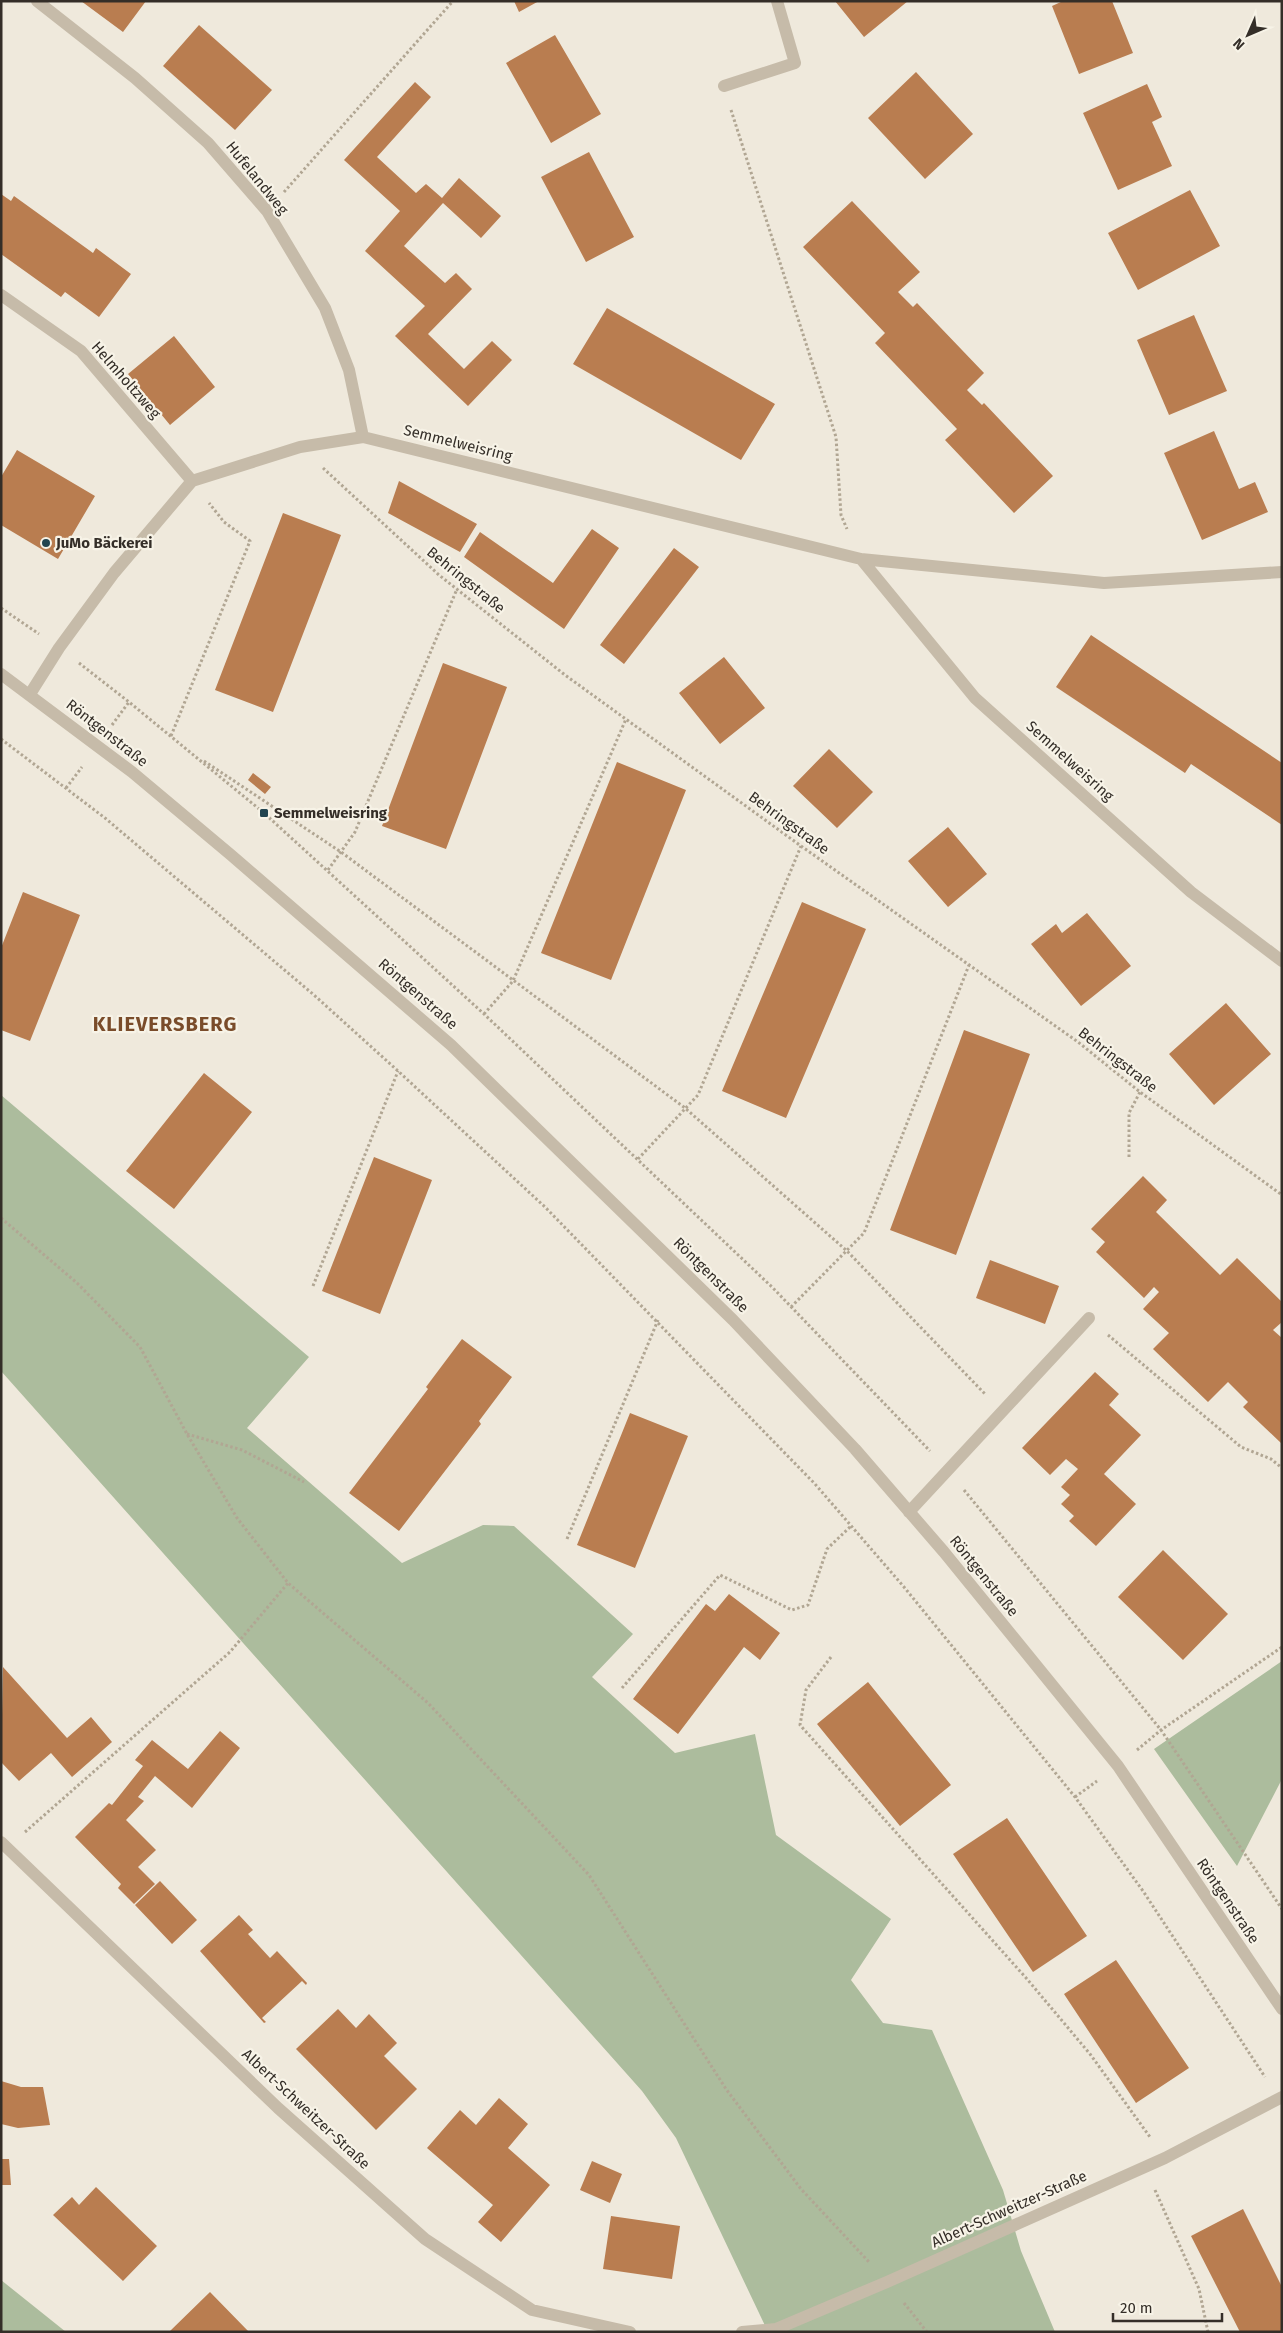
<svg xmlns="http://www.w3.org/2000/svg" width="1283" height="2333" font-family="'Fira Sans',sans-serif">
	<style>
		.green { fill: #acbc9d }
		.building { fill: #b97d50 }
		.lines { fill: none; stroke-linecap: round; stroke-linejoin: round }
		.path { stroke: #b1a693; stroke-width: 3; stroke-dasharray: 2.5 2.5; stroke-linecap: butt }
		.minor { stroke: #c6bba9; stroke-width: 12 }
		.poi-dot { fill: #224550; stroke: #f7f3e7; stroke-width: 2 }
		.labels { text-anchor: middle; stroke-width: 4.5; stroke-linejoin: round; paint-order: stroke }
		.street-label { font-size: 15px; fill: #342e28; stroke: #f7f3e7 }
		.poi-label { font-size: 15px; font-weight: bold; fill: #342e28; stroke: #f7f3e7; text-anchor: start }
		.district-label { font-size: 20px; font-weight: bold; letter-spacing: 1px; fill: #7a4c2a; stroke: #f7f3e7 }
	</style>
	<rect width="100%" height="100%" fill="#efe9dc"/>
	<path class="green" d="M1,1095L309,1357L247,1428L402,1563L483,1525L514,1526L633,1634L592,1677L675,1753L755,1734L776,1835L891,1919L851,1980L883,2023L932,2030L1003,2190L1021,2251L1055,2332H768L676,2138L642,2091L1,1371Z
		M1282,1661V1779L1237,1866L1154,1749Z
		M1,2280L66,2332H1Z"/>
	<path class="building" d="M81,1H146L123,32Z
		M514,1H539L519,12Z
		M835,1H908L864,37Z
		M1063,1H1112L1133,53L1079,74L1052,6Z
		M199,25L272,90L235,130L163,66Z
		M555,35L601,114L551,143L506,63Z
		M916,72L973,134L925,179L868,118Z
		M415,82L431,97L377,157L416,193L426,184L442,198L459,178L501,216L481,238L443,203L404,246L445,283L456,273L472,289L428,334L464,369L492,341L512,360L468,406L395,336L425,306L365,251L400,211L344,160Z
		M1147,84L1162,117L1152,122L1172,166L1118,190L1083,113Z
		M589,152L634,237L586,262L541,177Z
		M1190,190L1220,246L1138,290L1108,233Z
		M1,194L11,201L14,196L93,253L96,248L131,274L99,317L65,292L61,297L1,254Z
		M852,201L920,272L898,292L913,307L917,303L984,373L967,390L982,405L984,403L1053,476L1014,513L945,440L957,429L875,343L885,333L803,247Z
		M607,308L775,404L741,460L573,364Z
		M1194,315L1227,391L1169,415L1137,340Z
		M174,336L215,387L170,425L128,374Z
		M1214,431L1239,489L1255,482L1268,512L1202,540L1164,453Z
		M17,450L95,496L58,559L1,525V477Z
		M399,481L477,524L460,552L388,513Z
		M283,513L341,535L273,712L215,690Z
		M592,529L619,548L564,629L464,557L480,532L553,583Z
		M674,548L699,567L624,664L600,645Z
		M1091,635L1282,763V825L1191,764L1185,773L1056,687Z
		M724,657L765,708L720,744L679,693Z
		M443,663L507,687L446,849L382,826Z
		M829,749L873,792L837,828L793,786Z
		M617,762L686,790L611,980L541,953Z
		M253,773L271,787L265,794L248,780Z
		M948,827L987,874L948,907L908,861Z
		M23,892L80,915L30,1041L1,1030V948Z
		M802,902L866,929L786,1118L722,1091Z
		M1087,913L1131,966L1081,1006L1031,944L1056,924L1062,933Z
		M1226,1003L1271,1054L1214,1105L1169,1054Z
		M964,1030L1030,1054L956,1255L890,1230Z
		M204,1073L252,1112L174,1209L126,1171Z
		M374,1157L432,1180L380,1314L322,1291Z
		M1143,1176L1167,1200L1156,1212L1220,1275L1237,1258L1282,1302V1322L1273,1330L1282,1338L1281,1443L1243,1407L1248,1402L1228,1382L1208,1402L1153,1349L1169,1333L1143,1309L1159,1292L1154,1287L1144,1298L1096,1252L1105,1242L1091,1229Z
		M990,1260L1059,1286L1045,1324L976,1298Z
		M462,1339L512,1377L479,1421L481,1424L399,1531L349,1493L428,1389L426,1387Z
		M1095,1372L1119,1394L1109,1405L1141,1435L1104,1474L1136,1504L1096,1546L1069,1521L1074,1516L1061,1504L1070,1495L1061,1487L1078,1469L1066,1459L1050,1475L1022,1448Z
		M630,1413L688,1436L635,1568L577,1545Z
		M1163,1550L1228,1614L1183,1660L1118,1597Z
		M729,1594L780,1633L760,1660L744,1647L678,1734L633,1699L706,1604L715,1611Z
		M3,1667L67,1738L91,1717L112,1742L72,1777L51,1753L19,1781L1,1762Z
		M868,1682L951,1785L900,1826L817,1724Z
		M220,1731L240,1748L192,1808L155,1776L138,1797L144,1801L126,1820L156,1850L138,1867L155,1884L134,1904L118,1888L121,1884L75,1837L109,1803L112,1805L143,1766L135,1760L152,1740L188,1769Z
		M1007,1818L1087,1936L1033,1972L953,1854Z
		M160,1881L197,1920L172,1944L135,1905Z
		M239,1915L253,1930L248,1934L270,1958L277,1951L307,1983L306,1985L302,1981L262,2018L266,2022L264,2023L200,1951Z
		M1116,1960L1189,2068L1136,2103L1064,1994Z
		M338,2009L356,2028L369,2014L397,2043L384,2056L417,2089L376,2130L296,2049Z
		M1,2081L21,2087H43L50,2125L18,2128L1,2124Z
		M499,2098L528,2124L508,2148L550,2185L501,2242L478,2222L493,2205L427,2148L460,2110L476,2125Z
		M1,2159H9L11,2185H1Z
		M592,2161L622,2174L610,2203L580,2190Z
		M96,2187L157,2246L123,2281L53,2215L72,2197L79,2205Z
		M1243,2209L1282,2287V2332H1240L1191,2236Z
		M611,2216L680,2226L672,2279L603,2269Z
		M210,2292L249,2332H169Z"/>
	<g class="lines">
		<path class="path" d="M731,110L836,437L841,515L847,529
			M284,192L453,1
			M323,468L439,575L565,675L801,846L1078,1042L1140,1092L1282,1195
			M1,608L39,634
			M79,663L129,702L264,813L484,1014L773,1288L930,1451
			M112,725L129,702
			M171,736L250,541L224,522L209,503
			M1,739L105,818L314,995L398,1071L545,1207L815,1484L904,1587L1075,1797L1143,1891L1265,2077
			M204,761L341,852L685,1108L847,1251L985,1394
			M66,788L82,767
			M328,870L355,832L457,589
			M484,1014L513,981L626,719
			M1129,1157V1113L1140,1092
			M638,1159L698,1095L801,846
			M1,1218L77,1283L140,1347L187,1434L237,1518L288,1583L428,1703L589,1875L726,2089L801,2189L869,2262
			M313,1286L398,1071
			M791,1307L864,1233L969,965
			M1108,1335L1241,1447L1271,1459L1282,1468
			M187,1434L242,1450L304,1482
			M964,1490L1161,1730L1282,1909
			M567,1539L658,1320
			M831,1657L806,1690L800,1725L1027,1979L1090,2054L1150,2137
			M622,1688L720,1575L792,1610L808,1605L827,1549L851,1526
			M1137,1750L1161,1730L1282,1647
			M1075,1797L1097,1781
			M25,1832L230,1652L288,1583
			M1155,2190L1199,2289L1208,2332
			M904,2303L927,2332"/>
		<path class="minor" d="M37,1L135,78L208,143L267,211L325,308L349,370L363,437
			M724,86L795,63L777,1
			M1,295L81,351L192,481
			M861,559L975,698L1191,892L1282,961
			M1,674L132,772L231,855L451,1045L733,1320L855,1449L944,1552L1118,1766L1282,2009
			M30,694L59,648L114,573L192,481L300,447L363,437L861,559L1104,583L1282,572
			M909,1512L1089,1318
			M1,1842L278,2108L425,2239L532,2310L630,2332
			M742,2332L776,2329L887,2282L1165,2158L1282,2097"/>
	</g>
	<g class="poi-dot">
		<circle cx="46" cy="543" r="5"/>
		<rect x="259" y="808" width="10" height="10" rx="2.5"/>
	</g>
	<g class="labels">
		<g class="street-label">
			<text transform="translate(257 178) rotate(51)" y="5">Hufelandweg</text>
			<text transform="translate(126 380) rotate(49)" y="5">Helmholtzweg</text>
			<text transform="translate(458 443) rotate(14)" y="5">Semmelweisring</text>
			<text transform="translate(466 580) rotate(39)" y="5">Behringstraße</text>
			<text transform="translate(107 733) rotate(38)" y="5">Röntgenstraße</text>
			<text transform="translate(1070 761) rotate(42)" y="5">Semmelweisring</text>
			<text transform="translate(789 823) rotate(36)" y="5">Behringstraße</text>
			<text transform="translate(418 994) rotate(41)" y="5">Röntgenstraße</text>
			<text transform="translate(1118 1060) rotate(38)" y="5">Behringstraße</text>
			<text transform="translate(711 1275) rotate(45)" y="5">Röntgenstraße</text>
			<text transform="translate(984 1576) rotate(51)" y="5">Röntgenstraße</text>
			<text transform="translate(1228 1901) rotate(56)" y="5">Röntgenstraße</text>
			<text transform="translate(306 2109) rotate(43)" y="5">Albert-Schweitzer-Straße</text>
			<text transform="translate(1009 2209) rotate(-24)" y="5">Albert-Schweitzer-Straße</text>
		</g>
		<g class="poi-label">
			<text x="56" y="548">JuMo Bäckerei</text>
			<text x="274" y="818">Semmelweisring</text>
		</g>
		<g class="district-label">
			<text x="165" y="1031">KLIEVERSBERG</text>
		</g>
	</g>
	<rect width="1283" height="2333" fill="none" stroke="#342e28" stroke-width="5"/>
	<g transform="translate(1248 35) rotate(225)" stroke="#f7f3e7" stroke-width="4" paint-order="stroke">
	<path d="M0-4L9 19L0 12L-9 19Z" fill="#342e28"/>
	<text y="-8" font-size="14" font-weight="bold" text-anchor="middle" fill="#342e28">N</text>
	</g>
	<path d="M1113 2313v8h109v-8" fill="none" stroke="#342e28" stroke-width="2.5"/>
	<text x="1120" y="2313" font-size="15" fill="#342e28" stroke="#f7f3e7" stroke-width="4" paint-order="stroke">20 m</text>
</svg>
